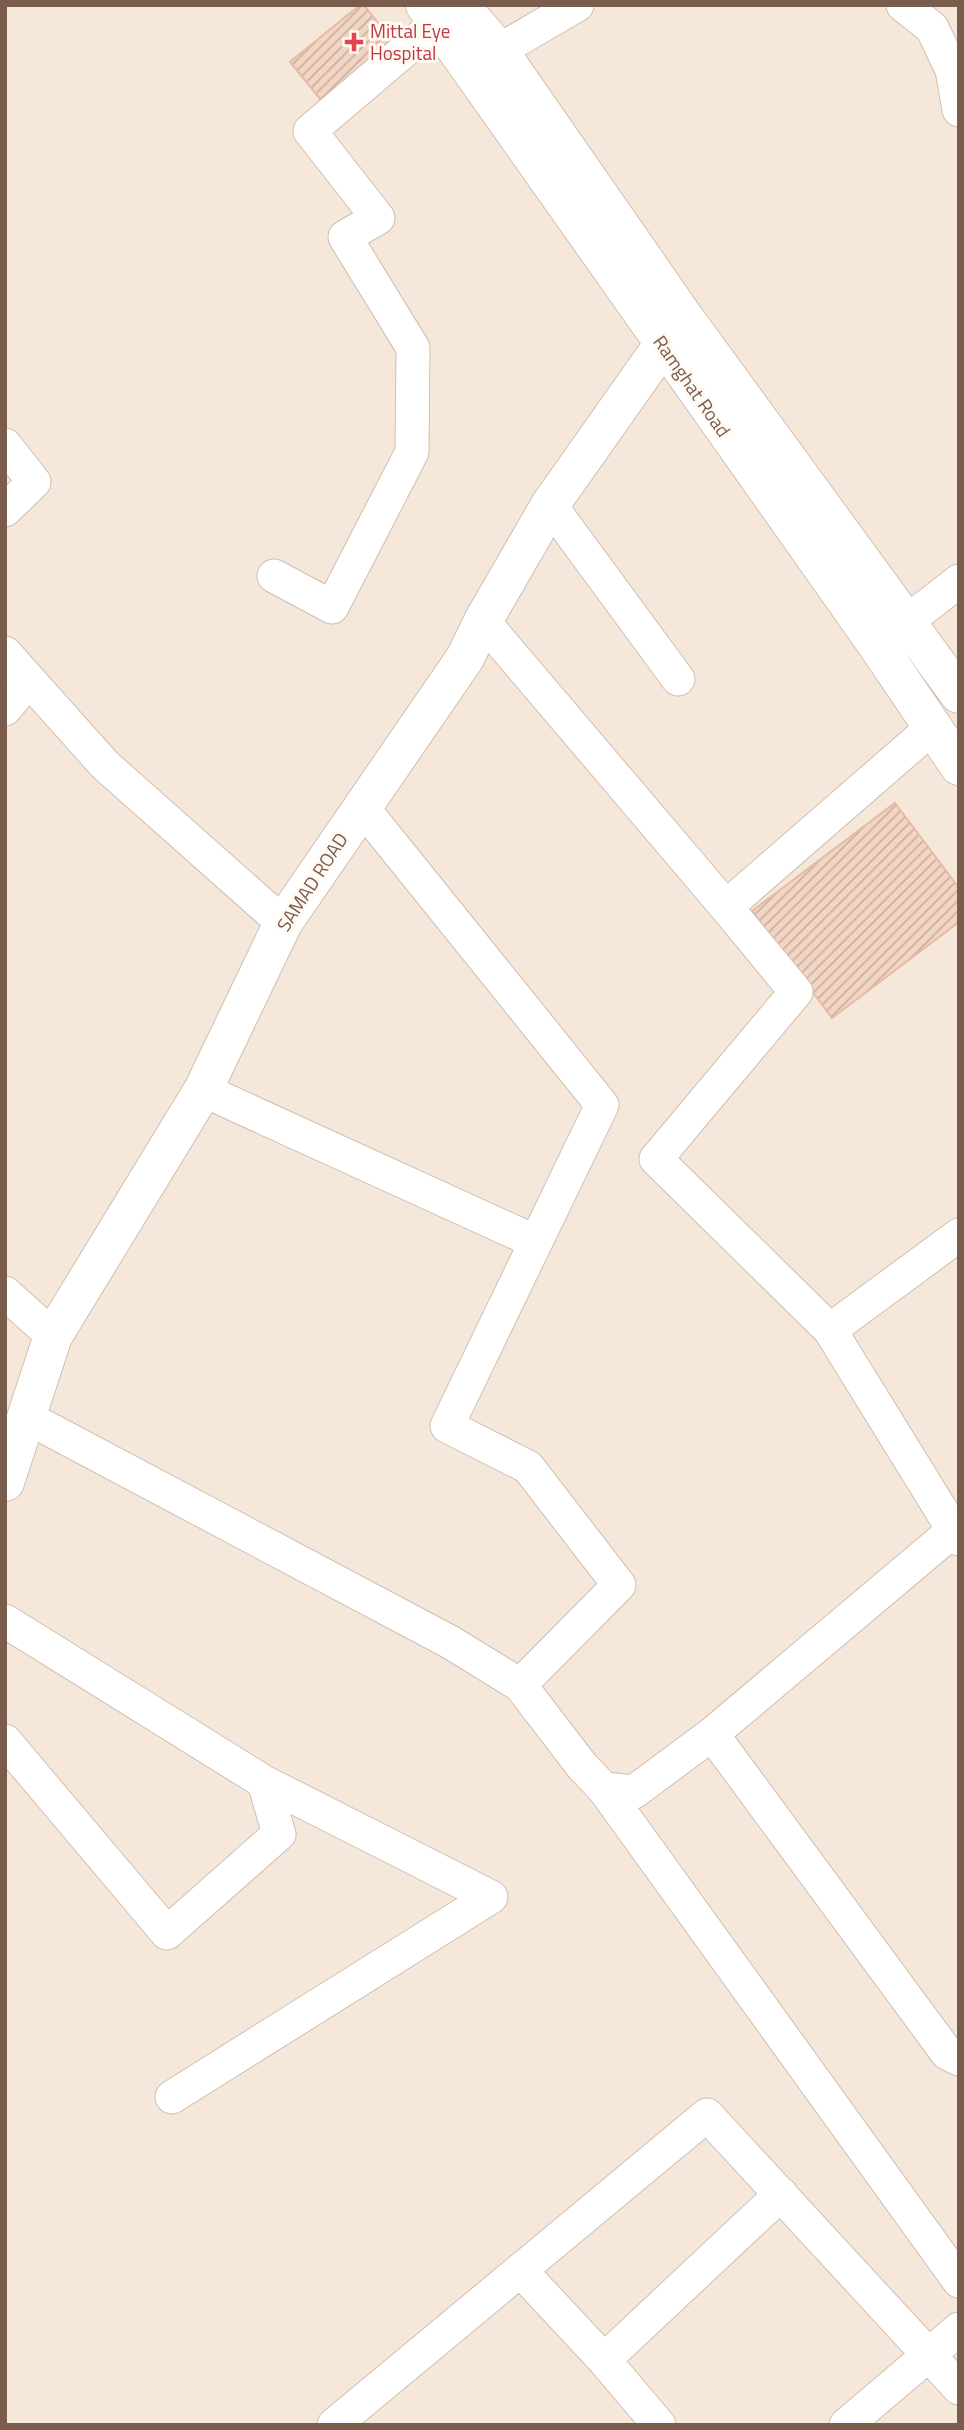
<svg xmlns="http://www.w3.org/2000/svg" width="964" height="2430" font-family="'Titillium Web',sans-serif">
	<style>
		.residential { fill: #f5e8da }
		.building { fill: url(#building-hatch); stroke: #e6bba3; stroke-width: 2 }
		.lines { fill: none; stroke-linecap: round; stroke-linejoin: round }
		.minor-casing { stroke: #d1beb0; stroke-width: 35 }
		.tertiary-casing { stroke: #d1beb0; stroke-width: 40 }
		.secondary-casing { stroke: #d6c0b0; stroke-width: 40 }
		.minor { stroke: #fff; stroke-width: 33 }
		.tertiary { stroke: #fff; stroke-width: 38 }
		.secondary { stroke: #fff; stroke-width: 38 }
		.health-dot { fill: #e0444e; stroke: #fffaf3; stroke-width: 2.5 }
		.labels { text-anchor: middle; stroke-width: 6; stroke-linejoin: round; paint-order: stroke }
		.health-label { font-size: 19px; fill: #be3a42; stroke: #fffaf3; text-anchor: start }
		.street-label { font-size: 19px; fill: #7a5c4d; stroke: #fffaf3 }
	</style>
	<defs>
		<pattern id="building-hatch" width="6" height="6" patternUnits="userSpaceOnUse" patternTransform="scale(1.75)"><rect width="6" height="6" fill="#f3d5c3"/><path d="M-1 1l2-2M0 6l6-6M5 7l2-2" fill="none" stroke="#cab0a1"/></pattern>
	</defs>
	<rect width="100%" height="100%" fill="#fdf6ec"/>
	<path class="residential" d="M5,5H959V2425H5Z"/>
	<path class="building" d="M360,5H364L393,42L321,100L290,62Z
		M895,803L959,888V922L832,1018L752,911Z"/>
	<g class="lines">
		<g class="minor-casing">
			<path id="minor" d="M903,5L932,28L952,70L959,110
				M476,64L577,5
				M5,445L34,482L5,510
				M550,505L678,679
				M274,576L332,607L412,452L413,348L345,237L378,218L310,131L438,22
				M483,621L726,907
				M887,637L959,581
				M5,653L105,765L283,923
				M5,709L29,680
				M933,727L726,907L796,992L656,1159L830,1330L959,1539
				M362,807L602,1105L447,1426L528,1467L619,1585L520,1685
				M203,1090L536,1242
				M5,1293L53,1336
				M830,1330L959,1235
				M28,1418L450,1642L520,1685L582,1766L604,1789L634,1792L712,1734L959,1526
				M5,1621L264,1782L491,1897
				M712,1734L947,2053L959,2059
				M5,1741L167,1933L279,1834L264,1782
				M604,1789L959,2281
				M172,2097L491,1897
				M520,2270L604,2360L659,2425
				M604,2360L781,2194
				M334,2425L707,2115L959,2388
				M846,2425L959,2329"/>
		</g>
		<g class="tertiary-casing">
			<path id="tertiary" d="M5,1482L53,1336L203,1090L283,923L465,658L483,621L550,505L682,318"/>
		</g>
		<g class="secondary-casing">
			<path id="secondary" d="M425,5L877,645L959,766
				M460,5L499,51L683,316L959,694"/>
		</g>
		<use href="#minor" class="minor"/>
		<use href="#tertiary" class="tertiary"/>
		<use href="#secondary" class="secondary"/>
	</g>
	<path class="health-dot" d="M350.5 31.5h7v7h7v7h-7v7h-7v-7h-7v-7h7z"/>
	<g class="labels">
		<g class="health-label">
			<text x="370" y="38">Mittal Eye<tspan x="370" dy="22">Hospital</tspan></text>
		</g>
		<g class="street-label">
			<text transform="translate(692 386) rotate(55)" y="7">Ramghat Road</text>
			<text transform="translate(312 882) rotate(-57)" y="7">SAMAD ROAD</text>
		</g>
	</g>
	<rect width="964" height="2430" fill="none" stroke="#7a5c4d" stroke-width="14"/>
</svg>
